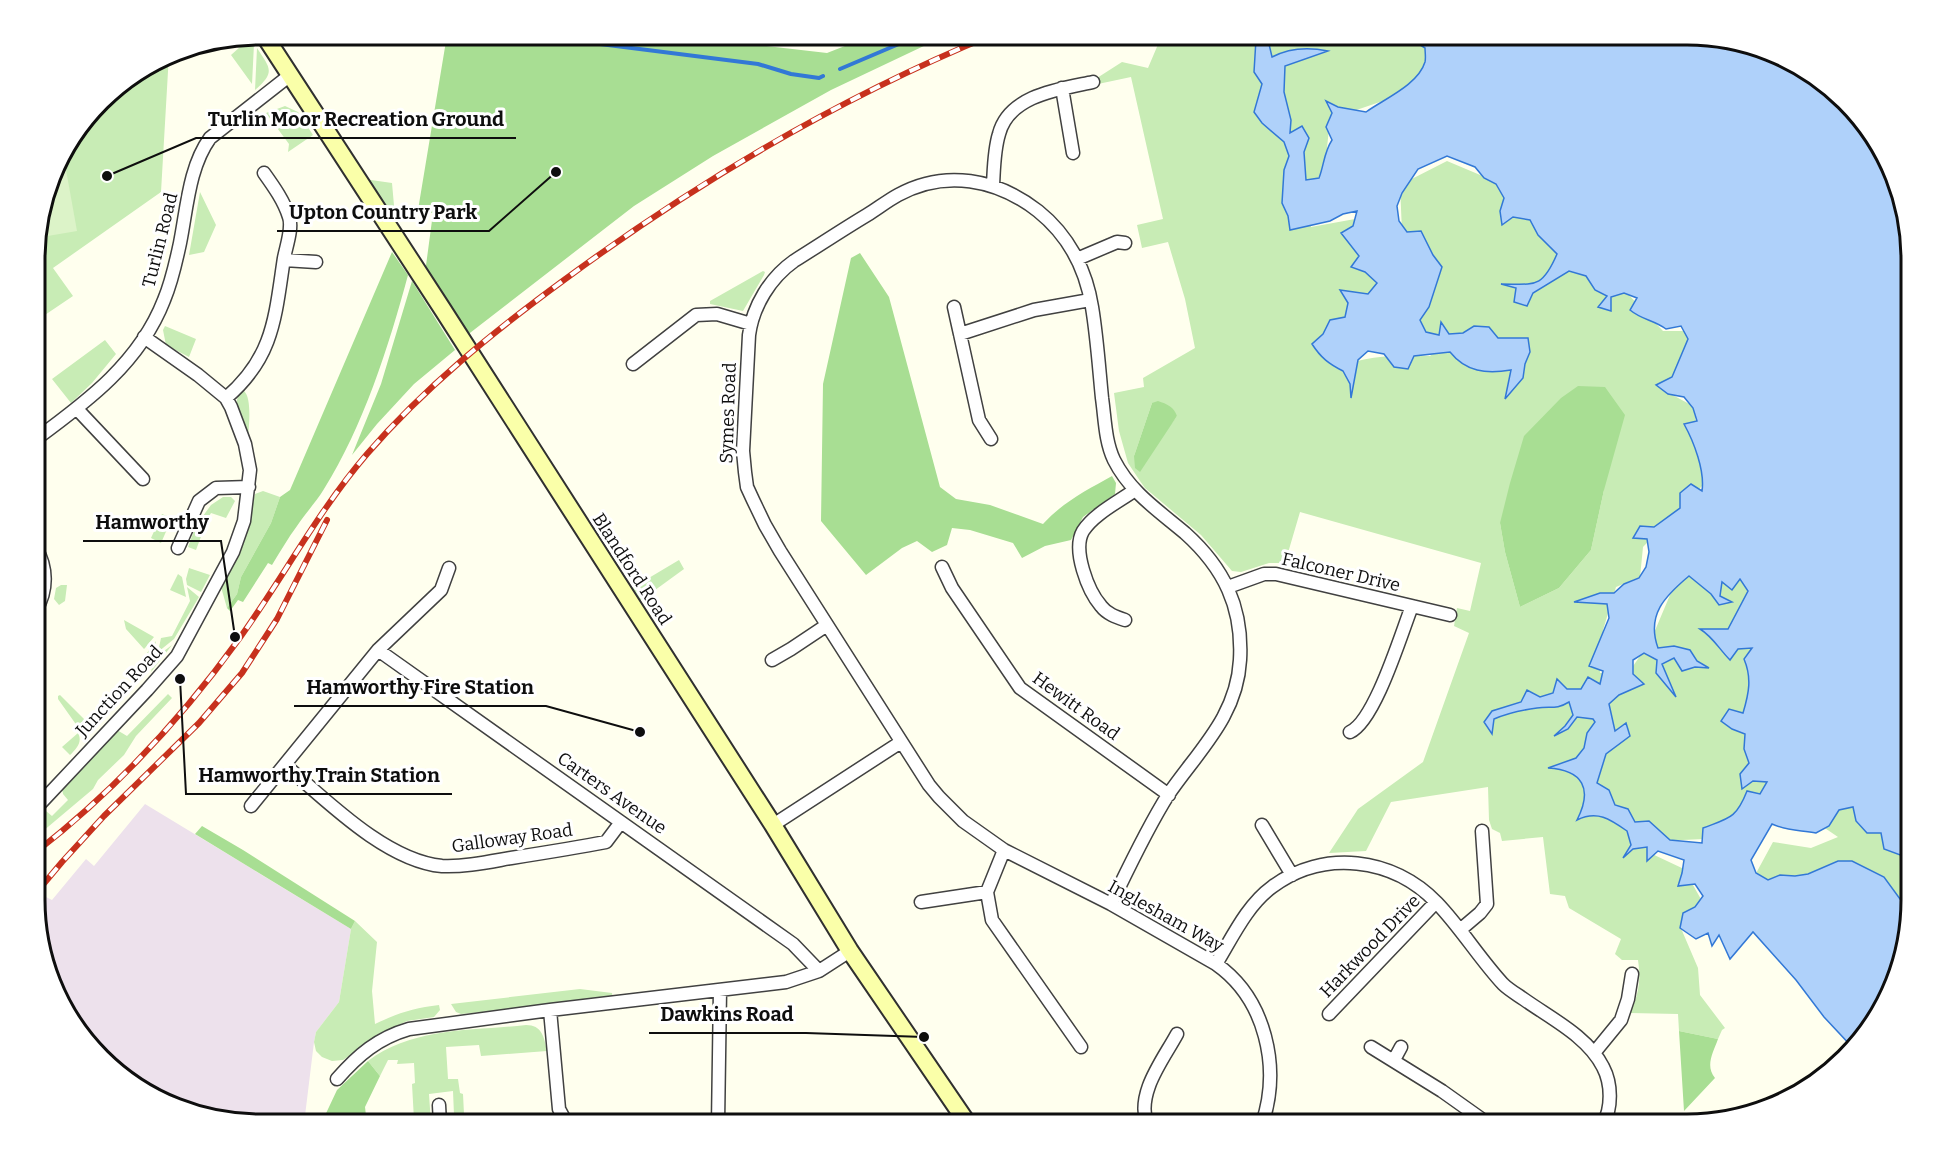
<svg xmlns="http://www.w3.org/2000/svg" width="1946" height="1159" font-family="Bitter,serif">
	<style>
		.industrial { fill: #ede1ec }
		.green { fill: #c8ecb5; fill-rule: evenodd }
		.forest { fill: #a8de93 }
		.pitch { fill: #dcf3c8 }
		.water { fill: #afd1fa; stroke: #3278d6; stroke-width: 1.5; fill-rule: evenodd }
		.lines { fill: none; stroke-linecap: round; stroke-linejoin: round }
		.stream { stroke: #3278d6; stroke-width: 4 }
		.street-casing { stroke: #414141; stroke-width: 15 }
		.secondary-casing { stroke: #303030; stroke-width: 20 }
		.street { stroke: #fff; stroke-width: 12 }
		.secondary { stroke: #faffa9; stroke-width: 16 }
		.rail-casing { stroke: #c7311d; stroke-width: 6 }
		.rail { stroke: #fff; stroke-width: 4; stroke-dasharray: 11; stroke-linecap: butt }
		.labels { text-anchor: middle; stroke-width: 6; stroke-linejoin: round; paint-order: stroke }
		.street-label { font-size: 18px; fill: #0e0e0e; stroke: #fff }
		.rim { fill: none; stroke: #0e0e0e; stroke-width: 3 }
		.leader { fill: none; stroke: #0e0e0e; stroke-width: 2 }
		.callout-dot { fill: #0e0e0e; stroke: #fff; stroke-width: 2 }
		.callout-label { font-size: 20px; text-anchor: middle; font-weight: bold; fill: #0e0e0e; stroke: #fff; stroke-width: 6; stroke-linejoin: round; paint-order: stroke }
	</style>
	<rect width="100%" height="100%" fill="#ffe"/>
	<path class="industrial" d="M145,804L351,929L339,1002L316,1032L314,1042L304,1124H258L200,1117L146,1094L72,1025L36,929V909L44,896L52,900L86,859L94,866Z"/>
	<path class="green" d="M1162,35H1474L1415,90L1330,119L1325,167L1309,192L1311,227L1355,219L1360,258L1378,286L1337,367C1372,355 1395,355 1431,356L1411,330L1402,232L1400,185L1447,161L1511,188L1584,271L1627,293L1663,331H1690L1697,371L1667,392L1693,406L1700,443L1704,484L1643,547L1640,577L1616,587L1603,630L1600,673L1629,672L1651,640L1670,595L1699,546L1911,561V915L1775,892L1754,877L1773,842L1811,848L1838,837L1813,820L1769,794L1704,839L1660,841L1650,853L1684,869L1707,910L1680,926L1698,968L1700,995L1725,1028L1722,1030L1718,1039L1679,1031L1678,1014L1630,1013C1639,994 1641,980 1638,960H1622L1615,954L1621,939L1569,908L1565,896L1550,894L1543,837L1502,841L1500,833L1492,829L1489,820L1488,787L1391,802L1366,851L1329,853L1358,809L1423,762L1469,633L1454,626L1457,608L1470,611L1481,563L1300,512L1285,563H1269L1241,572L1232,571L1201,535L1145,488L1140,481L1128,463L1119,431L1114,393L1144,387L1143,378L1195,348L1185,299L1168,242L1142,248L1137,225L1163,219L1131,77L1098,84L1097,78L1122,62L1148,68ZM1152,403L1177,416L1172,423L1134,456ZM1604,490L1591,550L1559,588L1520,607L1505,552L1500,523Z
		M249,39L254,44L252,84L231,55Z
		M257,48C270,68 276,72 255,90Z
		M169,54L161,192L53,268L73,296L36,321V230L58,159L111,90Z
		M285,106L298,112L313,135L288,152L289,144L266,113Z
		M357,178L392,183L397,239Z
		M200,192L216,225L204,252L189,255Z
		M763,271L765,272L764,275L743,311L710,304V301Z
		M165,326L196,339L189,357L166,345L163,330Z
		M105,340L116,354L92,383L71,403L52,379Z
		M244,391C252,398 249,426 248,438L236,405L238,395Z
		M263,491L280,497L271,523L241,577L237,594L227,608L221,587L247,527L255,494Z
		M223,497H231L235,501L226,518L211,513L208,518L203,516L211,505Z
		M162,514L172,518L161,543L151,538Z
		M198,520L206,523L196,550L188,547Z
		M679,560L684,569L640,601L632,588Z
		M189,568L210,575L201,592L187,585L186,579Z
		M178,574L182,577L186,597L170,590Z
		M61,585H67L65,601L59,605L54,599L56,588Z
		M187,587L199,597L174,639L158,652L161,638L172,636L190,601Z
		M124,620L154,637L145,648L144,649L126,629Z
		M156,641L153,655L156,657L172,645L151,672L153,663L147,653Z
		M168,694L172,698L136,736L124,755L98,780L93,789L36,837L38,817L46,811L52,816L68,800L63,794L62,788L117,730L127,736Z
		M60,695L92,727L83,738L80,730L58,699V696Z
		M78,733C83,742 76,749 70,755L62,747Z
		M355,921L377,942L372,991L375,1024C398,1013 414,1008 439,1005L440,1010L434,1017L407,1021L386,1031L343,1060L332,1061L322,1057L316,1051L314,1042L316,1032L339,1002L351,929Z
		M580,989L612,993L613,999L461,1014L456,1012L451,1004Z
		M526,1025C542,1025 544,1037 547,1051L481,1056L479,1045L446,1047L448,1079H458L460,1093L463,1094L464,1114L454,1115L453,1091L429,1094L431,1124H418L417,1120H414L412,1084L415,1083L414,1063L397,1064L398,1060H388L380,1076L368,1061C413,1027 472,1031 526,1025Z"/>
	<path class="forest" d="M447,35H669L827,53L873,35H947L831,90L713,156L634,206L466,336L425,273L433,213L418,210Z
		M392,252L408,275C389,346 363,427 324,489C316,502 305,514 297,526C288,538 280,552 272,565L268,563L243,602L238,600L230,611L227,608L237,594L241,577L271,523L280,497L290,490Z
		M860,253L889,297L940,487L956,499L990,505L1043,524C1063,502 1087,490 1112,476L1116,483L1115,494L1083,517L1071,540L1045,546L1022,558L1013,543L970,530L952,528L947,545L932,552L917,541L902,548L866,575L821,521L823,384L851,258Z
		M412,281L455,350L414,384L377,424L352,455L381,384Z
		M1578,386L1605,387L1625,415L1604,490L1591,550L1559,588L1520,607L1505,552L1500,523L1510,483L1524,436L1561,398Z
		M1158,401C1167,404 1174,407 1177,416L1140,472L1135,468L1134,456L1152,403Z
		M202,826L243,850L355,921L351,929L195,834Z
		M1679,1031L1718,1039C1713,1053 1705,1066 1715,1078L1684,1111Z
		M368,1061L380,1076L365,1107L367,1124H321L337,1090Z"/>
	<path class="pitch" d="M63,153L77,231L36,238V230L58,159Z"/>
	<path class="water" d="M1405,35H1688L1746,42L1800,65L1846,100L1881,146L1911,244V859L1884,849L1881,833H1867L1856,821L1853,807L1839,810L1829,826L1816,833C1800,830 1787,831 1772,824L1751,860L1756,873L1768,880L1780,875L1795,876L1808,874L1838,861H1852L1884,877L1900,899L1911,909V915L1881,1013L1854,1049L1824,1017L1796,980L1753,932L1730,959L1719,935L1712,946L1708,933L1696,939L1680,928L1683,913L1695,907L1703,896L1695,884L1678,886L1682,873L1684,860L1658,851L1647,861V847L1633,849L1623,858L1631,845L1627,831C1610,819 1597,810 1577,820C1593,789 1583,770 1548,768L1576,758L1584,748L1587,733L1595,722L1593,719L1577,717L1568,729L1554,736L1565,726L1573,715L1569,702C1556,710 1551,706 1537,708C1522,710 1508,713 1494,719L1492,734L1484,722L1492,711L1521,702L1527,690L1540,697L1553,693L1557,679L1567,689H1581L1588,677L1600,684L1603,671L1589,666L1609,618L1607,604L1574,602L1600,593H1614L1624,584L1639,578L1646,567L1649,552L1647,539L1633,538L1640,526L1654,527L1680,508V493L1691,484L1702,491C1705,471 1694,442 1684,424L1697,421L1693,408L1684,397L1668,394L1656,385L1672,377L1688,339L1681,326L1666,329C1654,320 1642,320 1630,310L1637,298L1624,293L1611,297V311L1598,307L1607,296L1595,290L1586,276L1569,271L1533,293L1527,306L1514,302L1516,288L1501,284C1535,284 1542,289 1557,254L1538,235L1530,220L1513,217L1502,225L1500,211L1504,198L1496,184L1484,178L1475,167L1447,156L1418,169L1402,193L1397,206L1399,221L1407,232L1421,231L1433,255L1442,267L1429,307L1420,320L1426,332L1439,335L1441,322L1449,334L1463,333L1474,326L1489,327L1498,338H1528L1530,352L1525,364L1523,378L1505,399L1511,370C1486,374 1466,372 1450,352L1414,356L1408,369L1394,367L1384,354L1368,351L1358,360L1351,398L1350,384L1343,371C1329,364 1321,358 1312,344L1323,334L1330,320L1345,317L1348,303L1340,290L1368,294L1377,283L1365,272L1351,267L1359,256L1341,233L1353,226L1357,211L1343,214L1330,221L1290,230L1288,216L1282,203L1284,170L1289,156L1284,142L1262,123L1254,112L1262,84L1254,72L1256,39L1269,44L1272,57C1289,48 1309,47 1328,51L1285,66L1284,92L1291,120L1290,133L1302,126L1309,138L1304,152L1306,180L1319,178C1324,165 1324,152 1332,140L1326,127L1332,113L1326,101L1338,107L1366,112C1384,99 1418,85 1425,62C1426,58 1425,52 1425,48ZM1689,576L1711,594L1719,605L1732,602L1720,596L1722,582L1732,590L1740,579L1748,591L1728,629H1700C1713,637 1719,649 1730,660L1738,649L1752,648L1744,659C1752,678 1749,693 1743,713L1729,709L1721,721L1732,729L1745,734L1744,749L1749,763L1740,774L1742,789L1753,781L1767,782L1760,794L1747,791C1736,819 1729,818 1703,828L1702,843L1670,840L1649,821L1635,822L1628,809L1615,805L1609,790L1597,783L1606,754L1630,736L1626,723L1615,731L1609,704L1619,695L1644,684L1633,674V660L1644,653L1657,660L1656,673L1676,697L1662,664L1674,658L1682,671L1695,667L1709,668L1697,661L1690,650L1674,646L1658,648C1646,615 1665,596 1689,576Z"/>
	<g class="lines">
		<path class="stream" d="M529,35L758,64L791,74L819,78L823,76
			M840,69L920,35"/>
		<g class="street-casing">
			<path id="street" d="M1062,88L1073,153
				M993,185C994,168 994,150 999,134C1009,95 1060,89 1093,82
				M1077,259L1117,242L1125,243
				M284,260L316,262
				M954,307L960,334
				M633,364L696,315L717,314L751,324
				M226,398C274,357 275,317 284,258C286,247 293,228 289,217C284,201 274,187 264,173
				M77,409L143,479
				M36,439C88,401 140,362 164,300C172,281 176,262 180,243C187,208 189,167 210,138L289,76
				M991,439L979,420L960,334L1034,310L1090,300
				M36,548C47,567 48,590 36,610
				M178,548L199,501L216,488L249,487
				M942,567L952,588L1020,688L1169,795
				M1228,587L1264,574H1276L1450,615
				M1125,620C1116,617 1107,614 1101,606C1088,591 1072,550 1083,531C1094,514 1118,502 1135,490
				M378,650L793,944L819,971
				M772,660L791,649L827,625
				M1350,732C1375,721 1401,634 1412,606
				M285,765C326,800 386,861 442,866C465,867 488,862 511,858C543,853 575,848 606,842L621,822
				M251,806L378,650L441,590L449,568
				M36,808L147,690L177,656L233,552L244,521L250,470L245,444L231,407L226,398L198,375L144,337
				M773,825L901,742
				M1262,825L1292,875
				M987,892L1004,850
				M921,902L987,892L992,920L1081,1047
				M1111,904C1129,867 1146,830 1168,795C1198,751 1237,717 1240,660C1243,607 1224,568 1185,533C1159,511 1130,492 1114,460C1105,441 1105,419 1102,398C1099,368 1097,337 1092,307C1086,269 1068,235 1038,211C997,179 945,169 898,195C887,201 877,209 867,215C842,230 818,246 794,261C770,278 753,306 749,335L743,451L745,472L747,487L753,500L765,525L780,551L929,785L939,797L963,821L1004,850L1111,904L1216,964C1266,999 1281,1068 1262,1124
				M1460,930L1480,913L1487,904L1482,831
				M1216,964C1232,938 1247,905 1272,887C1323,849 1393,857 1437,903C1461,928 1479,958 1503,984C1509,990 1518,995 1525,1000C1552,1019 1588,1037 1603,1067C1612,1084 1612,1108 1603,1124
				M550,1010L559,1109L567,1124
				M1329,1014L1436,902
				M1371,1047L1442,1091L1480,1118L1485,1124
				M1594,1053L1621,1020L1628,999L1632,974
				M1394,1060L1401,1047
				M337,1079C358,1055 378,1038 409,1029L550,1010L786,982L819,971L850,951
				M439,1105L440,1124
				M718,1124L720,990
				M1147,1124C1136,1093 1163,1060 1177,1034"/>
		</g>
		<g class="secondary-casing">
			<path id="secondary" d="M264,35L443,310L773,825L850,951L968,1124"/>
		</g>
		<use href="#street" class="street"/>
		<use href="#secondary" class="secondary"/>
		<g class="rail-casing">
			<path id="rail" d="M36,852C113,792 182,718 239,639C283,578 318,511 367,454C425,387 493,332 564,280C697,182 839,98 992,35
				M36,893L62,862L104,816L199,723L242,673L277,619L327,520"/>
		</g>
		<use href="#rail" class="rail"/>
	</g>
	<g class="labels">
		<g class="street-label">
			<text transform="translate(160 240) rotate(-76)" y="6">Turlin Road</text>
			<text transform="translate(728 413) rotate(-88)" y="6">Symes Road</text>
			<text transform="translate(632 569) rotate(57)" y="6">Blandford Road</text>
			<text transform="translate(1341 572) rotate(13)" y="6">Falconer Drive</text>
			<text transform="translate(119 691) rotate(-47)" y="6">Junction Road</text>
			<text transform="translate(1076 706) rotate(36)" y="6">Hewitt Road</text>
			<text transform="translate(612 793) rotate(35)" y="6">Carters Avenue</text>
			<text transform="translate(512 838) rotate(-8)" y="6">Galloway Road</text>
			<text transform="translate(1166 916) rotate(29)" y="6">Inglesham Way</text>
			<text transform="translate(1370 946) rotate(-46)" y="6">Harkwood Drive</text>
		</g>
	</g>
	<path d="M0 0H1946V1159H0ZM259 45H1687A214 214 0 0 1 1901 259V900A214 214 0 0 1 1687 1114H259A214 214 0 0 1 45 900V259A214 214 0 0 1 259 45Z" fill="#fff" fill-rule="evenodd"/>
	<path class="rim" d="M259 45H1687A214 214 0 0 1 1901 259V900A214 214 0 0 1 1687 1114H259A214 214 0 0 1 45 900V259A214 214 0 0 1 259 45Z"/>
	<path class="leader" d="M107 176L196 138H516M556 172L489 231H277M235 637L221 541H83M640 732L546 706H294M180 679L186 794H452M924 1037L806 1033H649"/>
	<g class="callout-dot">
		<circle cx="107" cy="176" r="6"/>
		<circle cx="556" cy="172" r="6"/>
		<circle cx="235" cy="637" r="6"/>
		<circle cx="640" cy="732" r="6"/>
		<circle cx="180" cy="679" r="6"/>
		<circle cx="924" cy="1037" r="6"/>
	</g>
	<g class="callout-label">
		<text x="356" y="126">Turlin Moor Recreation Ground</text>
		<text x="383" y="219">Upton Country Park</text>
		<text x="152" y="529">Hamworthy</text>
		<text x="420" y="694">Hamworthy Fire Station</text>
		<text x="319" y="782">Hamworthy Train Station</text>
		<text x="727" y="1021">Dawkins Road</text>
	</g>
</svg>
